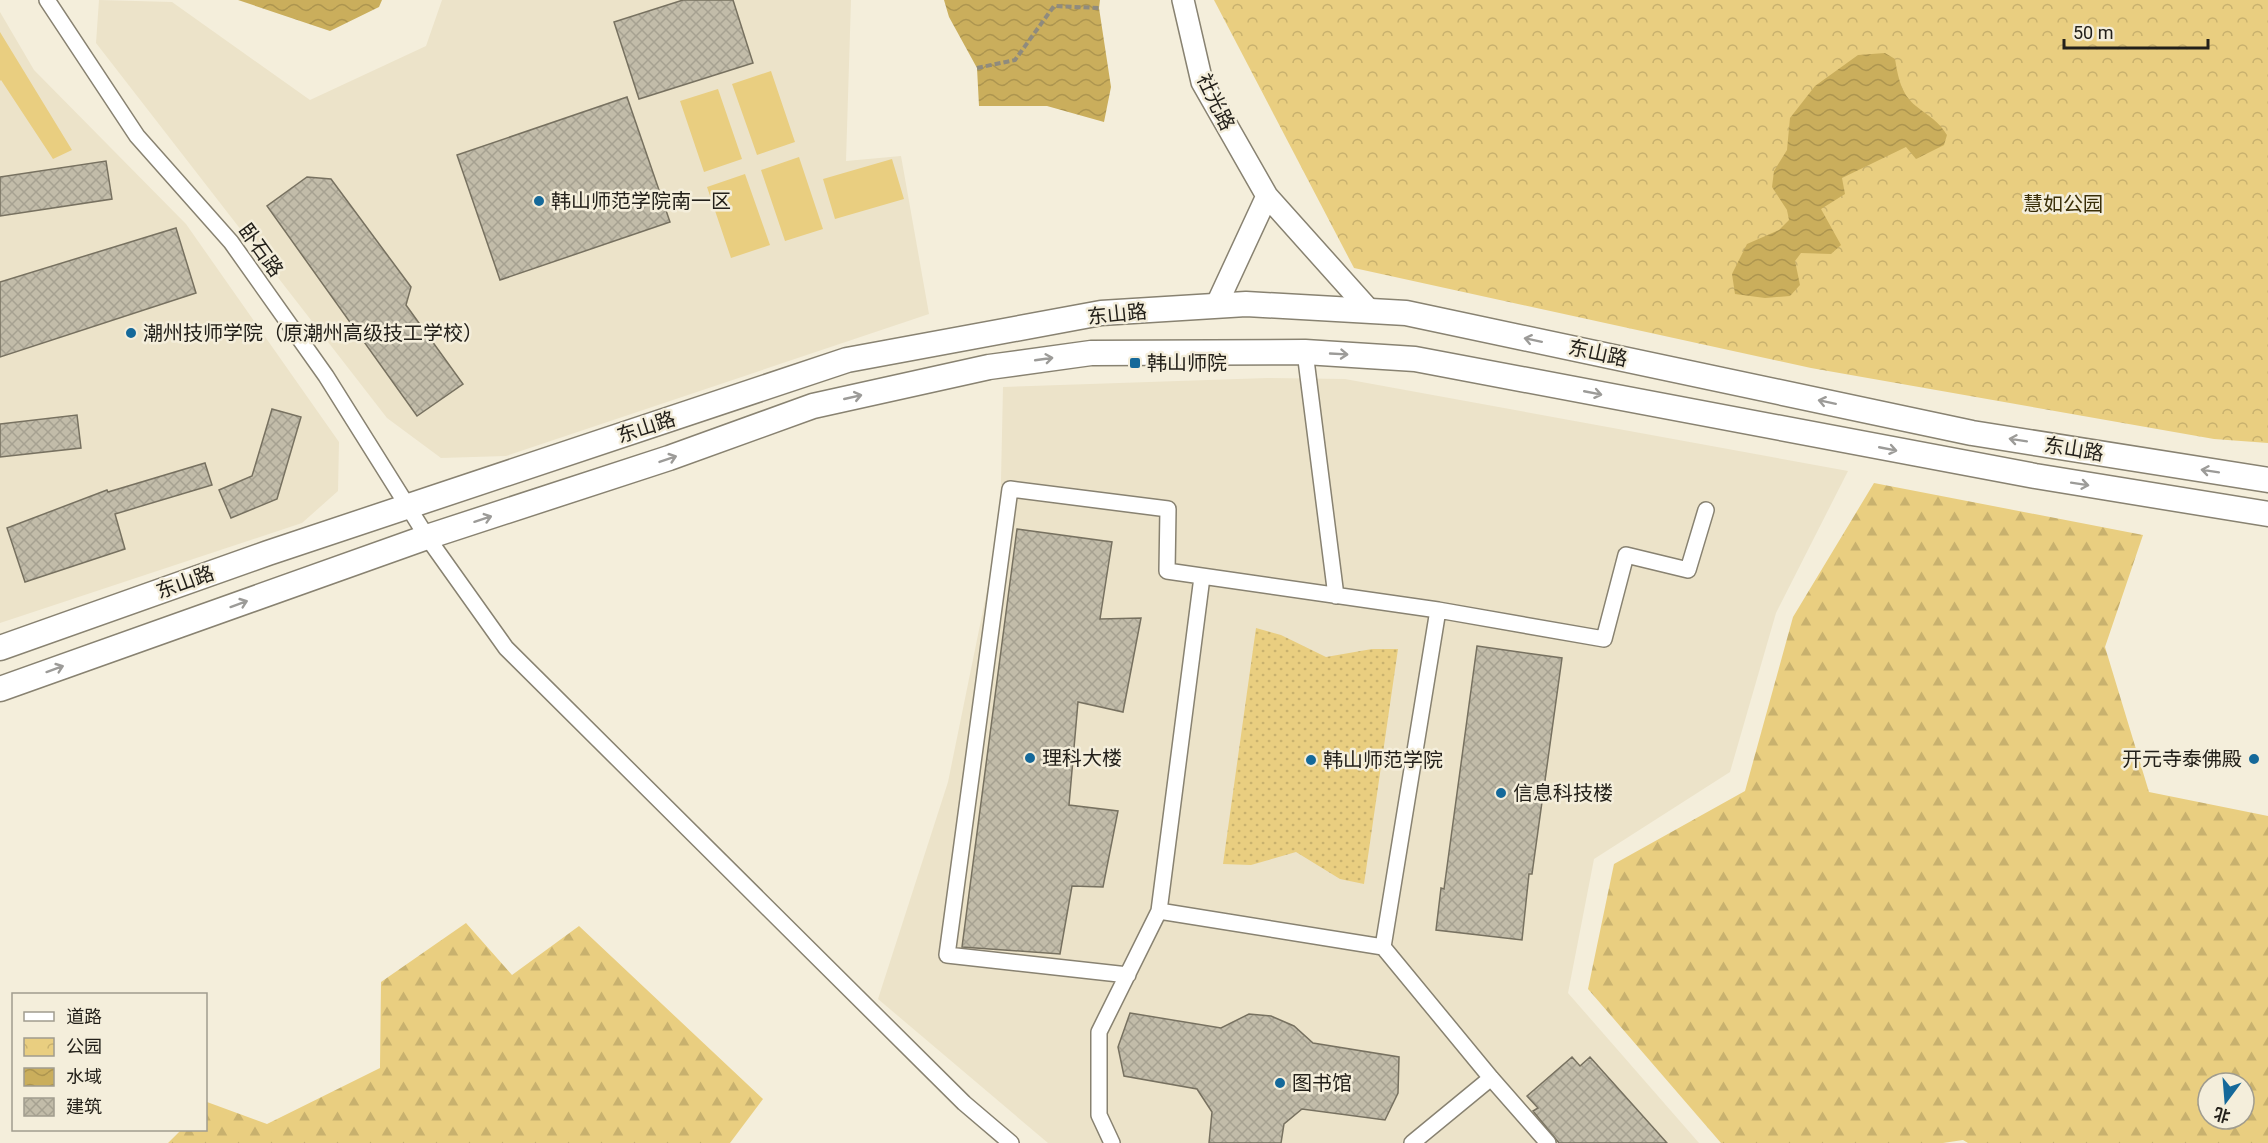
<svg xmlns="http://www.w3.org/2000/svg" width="2268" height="1143" font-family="Roboto,'Noto Sans SC',sans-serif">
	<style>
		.built { fill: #ece3c9 }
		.grass { fill: url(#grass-dots) }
		.forest { fill: url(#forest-firs); fill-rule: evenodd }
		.park { fill: url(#park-crowns) }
		.pitch { fill: #e9ce80 }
		.water { fill: url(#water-waves) }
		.building { fill: url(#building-cross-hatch); stroke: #777160; stroke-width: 1.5 }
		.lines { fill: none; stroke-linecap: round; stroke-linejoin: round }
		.street-casing { stroke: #888271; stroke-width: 18 }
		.secondary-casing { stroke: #888271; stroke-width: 24 }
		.primary-casing { stroke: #888271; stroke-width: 27 }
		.path { stroke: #8f8b7e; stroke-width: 4; stroke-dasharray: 6 3; stroke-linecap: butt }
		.street { stroke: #fff; stroke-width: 15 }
		.secondary { stroke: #fff; stroke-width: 21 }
		.primary { stroke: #fff; stroke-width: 24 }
		.oneway { stroke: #9c9b98 }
		.poi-dot { fill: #15699a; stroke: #f4eedb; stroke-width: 2 }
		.labels { text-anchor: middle; stroke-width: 5; stroke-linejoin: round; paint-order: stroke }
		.street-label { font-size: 20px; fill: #23201a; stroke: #f4eedb }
		.poi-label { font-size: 20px; fill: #23201a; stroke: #f4eedb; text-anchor: start }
		.park-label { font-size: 20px; fill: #3a2f09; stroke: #f4eedb }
	</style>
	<defs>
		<pattern id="grass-dots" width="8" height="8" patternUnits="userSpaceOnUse" patternTransform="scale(1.5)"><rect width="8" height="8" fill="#e9ce80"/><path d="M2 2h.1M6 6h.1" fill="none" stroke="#c8b16e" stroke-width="1.8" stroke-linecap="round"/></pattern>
		<pattern id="forest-firs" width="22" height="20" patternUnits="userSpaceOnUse" patternTransform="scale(1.5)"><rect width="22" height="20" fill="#e9ce80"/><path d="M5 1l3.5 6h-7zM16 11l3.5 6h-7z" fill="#c8b16e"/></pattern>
		<pattern id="park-crowns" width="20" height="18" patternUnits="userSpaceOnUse" patternTransform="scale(1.5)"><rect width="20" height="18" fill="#e9ce80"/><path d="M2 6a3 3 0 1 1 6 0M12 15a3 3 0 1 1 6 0" fill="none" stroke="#c8b16e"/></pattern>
		<pattern id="water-waves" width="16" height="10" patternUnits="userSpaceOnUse" patternTransform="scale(1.5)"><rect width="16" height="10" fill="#caae5c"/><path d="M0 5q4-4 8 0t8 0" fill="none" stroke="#ad954f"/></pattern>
		<pattern id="building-cross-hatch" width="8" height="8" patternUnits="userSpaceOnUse" patternTransform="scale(1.5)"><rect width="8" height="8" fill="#c2bca9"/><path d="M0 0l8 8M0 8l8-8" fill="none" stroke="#a6a191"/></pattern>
	</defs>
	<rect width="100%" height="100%" fill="#f4eedb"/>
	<path class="built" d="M99,0L172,2L310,100L426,46L442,0H851L846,161L901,156L929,314L506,456L441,458L387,418L96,43Z
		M0,12L34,70L186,224L339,442L338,491L302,523L0,623Z
		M1267,378L1345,379L1848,471L1776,613L1730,772L1594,859L1568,993L1699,1143H1048L878,999L948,782L1000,527L1003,387Z"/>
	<path class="grass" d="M1256,628L1281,635L1326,657L1372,649H1398L1364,884L1340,879L1296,852L1251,865L1223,864Z"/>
	<path class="forest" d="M1874,483L2143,535L2105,647L2149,792L2268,816V1143H1968L1963,1140L1943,1143H1721L1588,989L1614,864L1745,791L1793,617ZM2208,1083H2244V1119H2208Z
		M466,923L512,975L579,926L763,1099L730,1143H168L181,1130H206V1104L207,1102L267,1124L380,1068L381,982Z"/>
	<path class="park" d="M1214,0H2268V443L2214,439L1811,368L1354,268Z"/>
	<path class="pitch" d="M0,32L72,150L53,159L1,80L0,81Z
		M771,71L795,142L757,155L732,84Z
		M718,89L742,159L704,172L680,101Z
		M799,157L823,229L785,241L761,170Z
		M892,159L904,199L835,219L823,179Z
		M745,174L770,245L731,258L707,187Z"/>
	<path class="water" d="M238,0H382L379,7L330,31Z
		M944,0H1100L1099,8L1111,87L1104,122L1047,106H979L977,68L949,17Z
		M1885,53L1895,59C1898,77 1901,94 1916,106C1929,117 1938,120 1947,135L1944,145L1916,159L1906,147L1842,178L1845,194L1821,209L1841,245L1831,254L1801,253L1795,261L1800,285L1790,296L1765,298L1735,294L1732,274L1747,244L1779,230L1789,220L1787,210L1772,187L1774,171L1787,150L1790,118L1815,86L1858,55Z"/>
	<path class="building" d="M683,0H733L753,63L639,99L614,22Z
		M627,97L670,222L500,280L457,155Z
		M106,161L112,199L0,216V177Z
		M307,177L331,179L411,287L406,305L463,384L417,416L267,206Z
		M176,228L196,293L0,357V282Z
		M272,409L301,417L277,499L231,518L219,490L252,476Z
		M77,415L81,448L0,457V424Z
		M205,463L212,485L115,514L125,549L25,582L7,528L107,490L108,492Z
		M1017,529L1112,542L1100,619L1141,618L1123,712L1078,702L1069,805L1118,811L1103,887L1072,886L1060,954L962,947Z
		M1477,646L1562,658L1532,874H1529L1522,940L1436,930L1441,888L1444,889Z
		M1130,1013L1221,1028L1249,1014L1271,1016L1294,1026L1313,1043L1399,1057L1398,1093L1385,1120L1302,1109L1284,1124L1281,1143H1209L1212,1112L1197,1089L1124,1076L1118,1047Z
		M1572,1057L1580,1066L1590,1057L1667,1143H1559L1533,1111L1538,1108L1527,1096Z"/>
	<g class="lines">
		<g class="street-casing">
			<path id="street" d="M47,0L137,136L231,242L326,376L427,537L506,648L964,1103L1011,1143
				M1305,352L1336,596
				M1159,911L1202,577
				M1383,947L1438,610
				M1128,975L947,955L1010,489L1168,509L1167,571L1438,610L1604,639L1626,555L1688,570L1706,510
				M1112,1143L1099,1115V1032L1159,911L1383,947L1491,1078L1548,1143
				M1412,1143L1491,1078"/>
		</g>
		<g class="secondary-casing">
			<path id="secondary" d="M1183,0L1202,82L1267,196
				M1216,306L1267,196L1370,311"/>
		</g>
		<g class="primary-casing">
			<path id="primary" d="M0,648L268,553L847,360L1101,313L1246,304L1406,313L1972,433L2268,480
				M0,689L427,537L669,458L813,406L989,367L1091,353L1305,352L1415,359L2035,476L2268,514"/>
		</g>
		<path class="path" d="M977,68L1015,60L1054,6L1099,8"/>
		<use href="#street" class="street"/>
		<use href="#secondary" class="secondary"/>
		<use href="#primary" class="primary"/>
	</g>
	<defs><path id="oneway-shaft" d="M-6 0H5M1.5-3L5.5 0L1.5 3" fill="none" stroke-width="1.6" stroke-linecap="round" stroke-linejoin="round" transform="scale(1.5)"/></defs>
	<g class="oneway">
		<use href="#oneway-shaft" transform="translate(1533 340) rotate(-168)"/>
		<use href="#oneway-shaft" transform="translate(1339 354) rotate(3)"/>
		<use href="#oneway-shaft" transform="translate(1044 359) rotate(-8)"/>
		<use href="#oneway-shaft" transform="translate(1593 393) rotate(11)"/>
		<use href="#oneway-shaft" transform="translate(853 397) rotate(-13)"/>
		<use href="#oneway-shaft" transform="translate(1827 402) rotate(-168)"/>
		<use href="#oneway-shaft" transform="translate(2018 440) rotate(-171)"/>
		<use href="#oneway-shaft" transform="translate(1888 449) rotate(11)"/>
		<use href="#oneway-shaft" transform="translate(668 459) rotate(-19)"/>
		<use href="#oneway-shaft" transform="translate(2210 471) rotate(-171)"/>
		<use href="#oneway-shaft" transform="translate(2080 484) rotate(9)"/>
		<use href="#oneway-shaft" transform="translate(483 519) rotate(-18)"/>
		<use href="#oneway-shaft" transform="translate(239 604) rotate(-20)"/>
		<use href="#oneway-shaft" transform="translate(55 669) rotate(-20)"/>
	</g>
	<g class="poi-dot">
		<circle cx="539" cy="201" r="6"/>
		<circle cx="131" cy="333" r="6"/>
		<rect x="1129" y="357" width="12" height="12" rx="3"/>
		<circle cx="1030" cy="758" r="6"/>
		<circle cx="2254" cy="759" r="6"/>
		<circle cx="1311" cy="760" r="6"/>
		<circle cx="1501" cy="793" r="6"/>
		<circle cx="1280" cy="1083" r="6"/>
	</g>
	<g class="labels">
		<g class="street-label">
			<text transform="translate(1216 102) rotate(64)" y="7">社光路</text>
			<text transform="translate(261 250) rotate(54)" y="7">卧石路</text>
			<text transform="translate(1117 314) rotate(-6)" y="7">东山路</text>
			<text transform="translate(1598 353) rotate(12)" y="7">东山路</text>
			<text transform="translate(646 427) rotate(-18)" y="7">东山路</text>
			<text transform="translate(2074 449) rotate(9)" y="7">东山路</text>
			<text transform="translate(185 582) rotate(-20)" y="7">东山路</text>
		</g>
		<g class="poi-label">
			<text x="551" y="208">韩山师范学院南一区</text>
			<text x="143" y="340">潮州技师学院（原潮州高级技工学校）</text>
			<text x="1147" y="370">韩山师院</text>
			<text x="1042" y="765">理科大楼</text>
			<text x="2242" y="766" text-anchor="end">开元寺泰佛殿</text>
			<text x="1323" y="767">韩山师范学院</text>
			<text x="1513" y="800">信息科技楼</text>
			<text x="1292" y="1090">图书馆</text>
		</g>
		<g class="park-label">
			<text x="2063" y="211">慧如公园</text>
		</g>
	</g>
	<rect x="12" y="993" width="195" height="138" fill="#f4eedb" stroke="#a09c8e" stroke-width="1.5"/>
	<rect x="24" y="1012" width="30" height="9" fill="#ffffff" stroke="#a09c8e" stroke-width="1.5"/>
	<text x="66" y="1023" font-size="18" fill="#23201a">道路</text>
	<rect x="24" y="1038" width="30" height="18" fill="url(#park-crowns)" stroke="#a09c8e" stroke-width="1.5"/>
	<text x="66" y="1053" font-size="18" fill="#23201a">公园</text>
	<rect x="24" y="1068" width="30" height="18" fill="url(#water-waves)" stroke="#a09c8e" stroke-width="1.5"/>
	<text x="66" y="1083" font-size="18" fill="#23201a">水域</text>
	<rect x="24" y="1098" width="30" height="18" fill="url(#building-cross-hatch)" stroke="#a09c8e" stroke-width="1.5"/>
	<text x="66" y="1113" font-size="18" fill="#23201a">建筑</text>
	<g transform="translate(2226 1101) rotate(196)"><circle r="28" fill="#f4eedb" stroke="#a09c8e" stroke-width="1.5"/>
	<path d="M0-4.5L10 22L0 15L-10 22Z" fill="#15699a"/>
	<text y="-9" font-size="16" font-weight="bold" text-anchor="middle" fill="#23201a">北</text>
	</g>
	<path d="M2064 39v9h144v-9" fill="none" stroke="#23201a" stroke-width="3"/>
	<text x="2073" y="39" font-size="18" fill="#23201a" stroke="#f4eedb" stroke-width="4.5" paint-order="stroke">50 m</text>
</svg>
